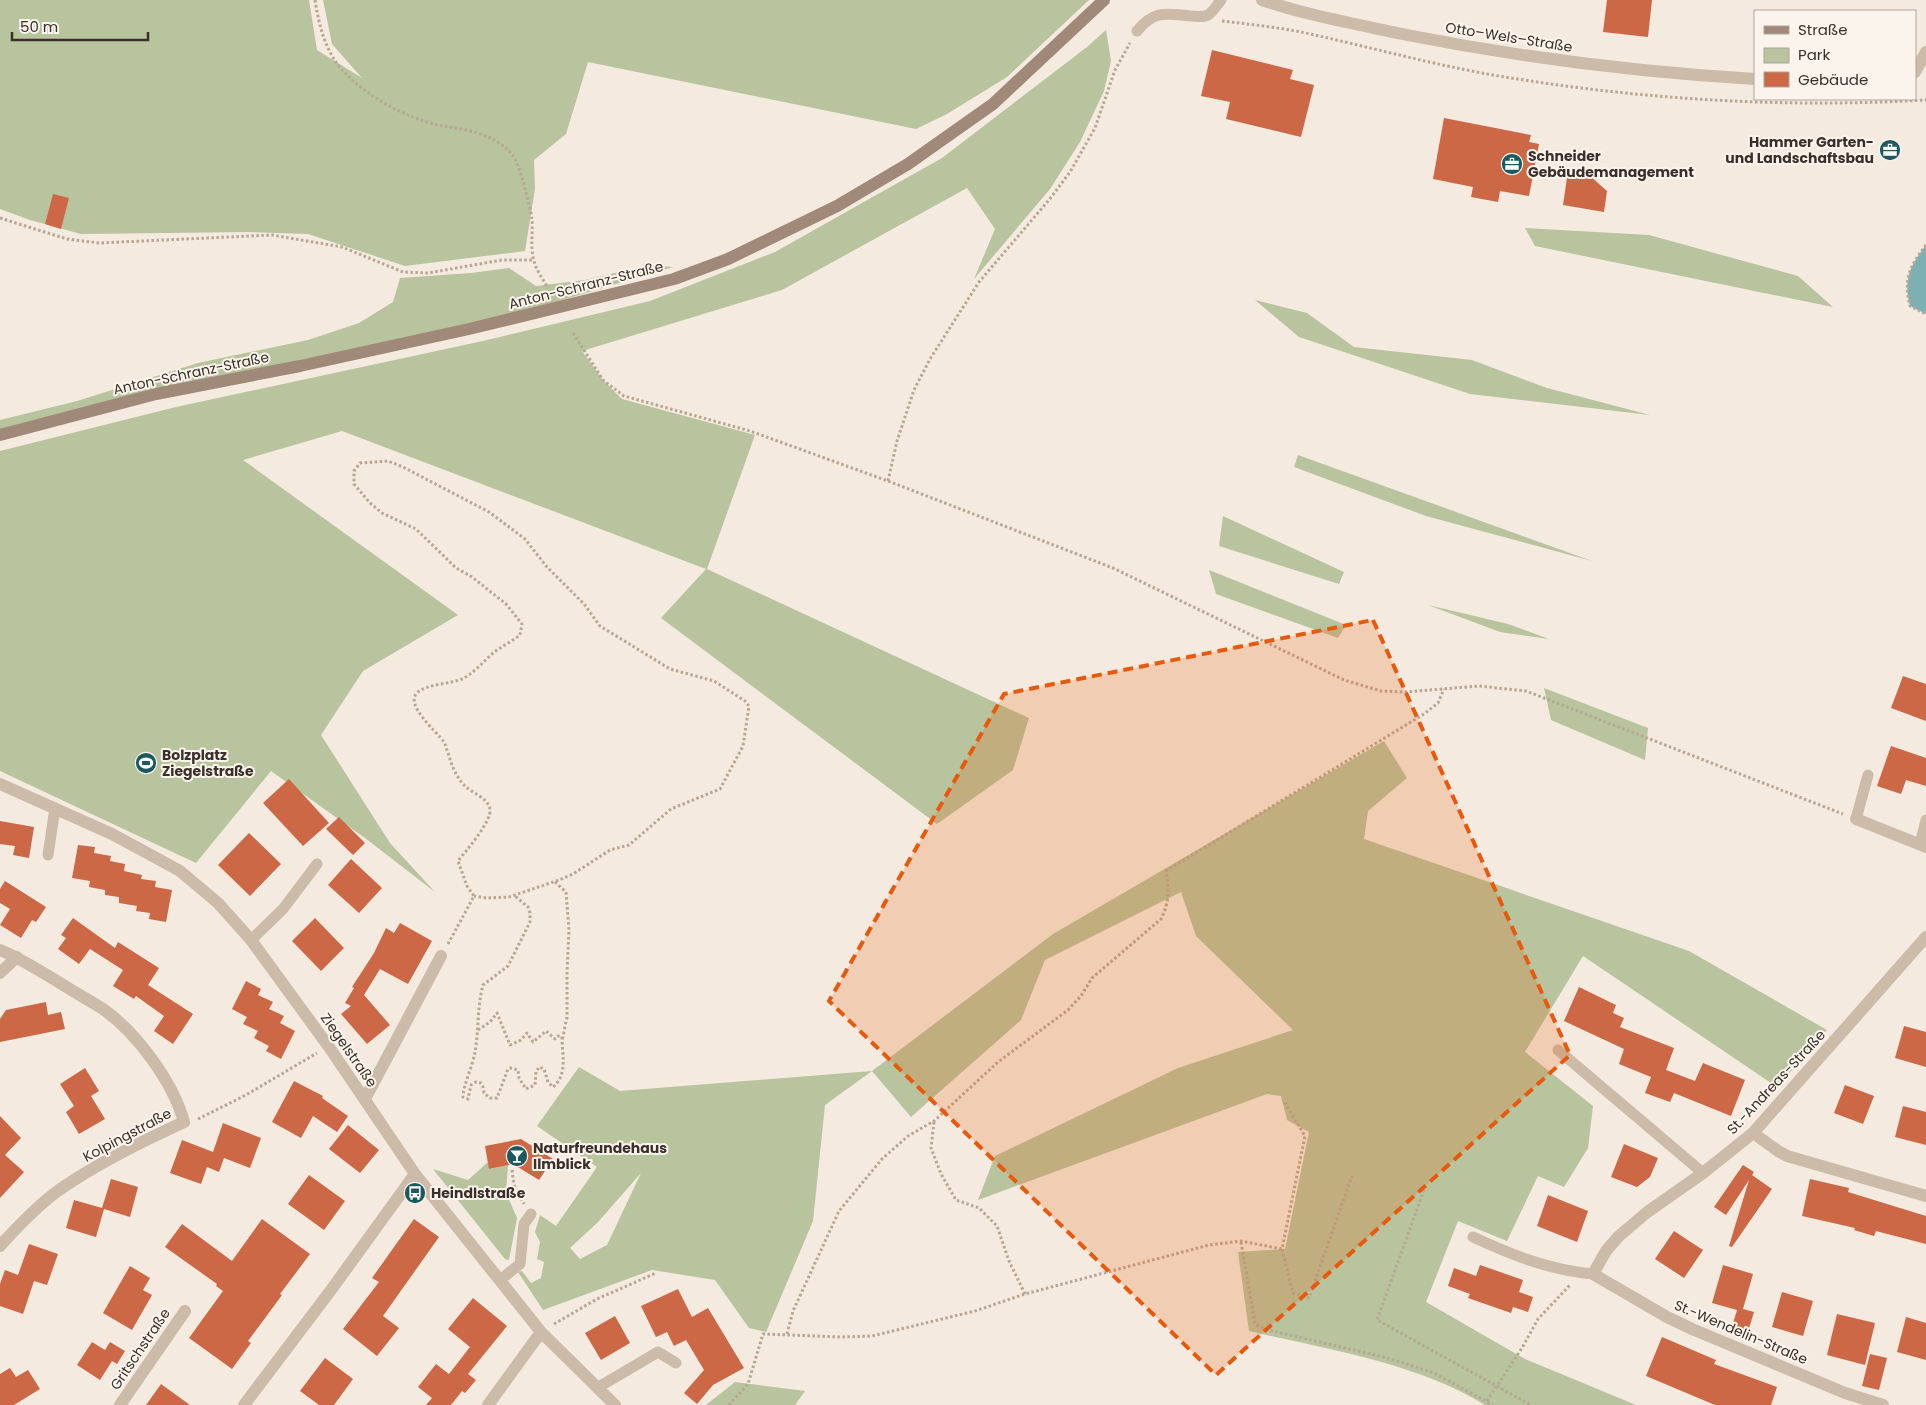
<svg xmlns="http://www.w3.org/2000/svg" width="1926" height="1405" font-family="Poppins,sans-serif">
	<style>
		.green { fill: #b7c49d; fill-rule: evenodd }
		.water { fill: #7cb0b3 }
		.building { fill: #cc6845 }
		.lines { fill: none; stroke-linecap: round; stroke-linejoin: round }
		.path { stroke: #b9a593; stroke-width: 3; stroke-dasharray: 2.5 2.5; stroke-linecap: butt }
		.lane { stroke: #cdbba9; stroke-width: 11 }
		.street { stroke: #cdbba9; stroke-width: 12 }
		.secondary { stroke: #a1897a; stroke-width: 12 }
		.marked { fill: #e8590c; fill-opacity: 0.2; stroke: #e8590c; stroke-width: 4; stroke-dasharray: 10 6; stroke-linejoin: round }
		.labels { text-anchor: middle; stroke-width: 4; stroke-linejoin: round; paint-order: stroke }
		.street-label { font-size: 14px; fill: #3a2f2a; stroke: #fbf4ec }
		.poi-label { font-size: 14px; font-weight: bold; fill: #3a2f2a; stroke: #fbf4ec; text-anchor: start }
	</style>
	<rect width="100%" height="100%" fill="#f4eadf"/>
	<path class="green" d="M0,0H309L317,50L362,78L332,44L323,0H1089L1007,77L947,114L916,129L588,62L566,134L534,160L535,189L525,251L405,266L308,234L248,232L81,234L30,220L0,209Z
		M1106,30L1111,61L1104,91L1080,142L1050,189L974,279L995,229L967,188L782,290L582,351L603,380L622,399L755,435L707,569L1029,718L1013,770L937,824L661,618L706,569L342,431L243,460L458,615L363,671L321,735L390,843L435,892L365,838L271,771L196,863L0,771V451L176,407L483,341L650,301L775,252L942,158L1087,47Z
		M1525,228L1649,235L1798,276L1833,307L1535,246Z
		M648,265L673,267L502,318L0,435V420L77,401L198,363L308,340L359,323L393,302L400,278L471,273L509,268L536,286L585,280Z
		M1255,300L1307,313L1354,347L1472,360L1547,388L1650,415L1470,394L1299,337Z
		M1298,455L1592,561L1426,516L1294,467Z
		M1223,516L1344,572L1339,584L1219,546Z
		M1209,570L1346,625L1338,638L1216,594Z
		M1428,605L1508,624L1549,639L1500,632Z
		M1544,688L1648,728L1645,760L1551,720Z
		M1384,741L1407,778L1368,811L1364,839L1689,951L1827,1030L1777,1087L1583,956L1525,1052L1593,1106L1588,1148L1564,1187L1538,1176L1507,1241L1458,1221L1426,1302L1525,1359L1636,1405H1485C1414,1362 1329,1350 1249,1331L1238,1252L1285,1249L1309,1132L1287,1120L1281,1096L1267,1094L978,1200L995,1156L1178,1068L1293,1030L1196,936L1181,892L1045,960L1021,1020L911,1117L872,1071L825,1105L813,1221L766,1332L749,1328L715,1280L652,1270L543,1310L518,1272L522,1271L531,1283L541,1278L544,1262L537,1259L540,1242L535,1232L540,1215L556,1226L597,1167L537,1126L579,1067L620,1091L872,1071L1053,934ZM641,1173L607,1245L580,1259L570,1248L598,1222Z
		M488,1162L490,1169L508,1165L506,1193L517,1218L509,1260L505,1259L433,1169L468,1180Z
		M735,1382L805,1391L795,1405H706Z"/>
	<path class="water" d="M1926,245V314L1910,306C1903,279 1910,266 1926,245Z"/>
	<path class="building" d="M1607,0H1652L1648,37L1603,32Z
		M1212,50L1293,70L1290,79L1314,85L1301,137L1226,119L1230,102L1201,96Z
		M1444,118L1531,135L1529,142L1539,144L1529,196L1500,191L1498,202L1471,197L1473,187L1433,179Z
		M1568,171L1589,175L1607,191L1604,212L1563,205Z
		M53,194L69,198L61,229L45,224Z
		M1903,676L1926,684V721L1891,708Z
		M1891,746L1926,758V786L1906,780L1901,794L1877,786Z
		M289,779L329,823L303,846L263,803Z
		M339,817L365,843L353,855L326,829Z
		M0,821L34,827L29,858L13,855L15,846L0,844Z
		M249,833L281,864L250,896L218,865Z
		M78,845L95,847L94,853L111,856L110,861L125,864L124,871L142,875L141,879L156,881L155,887L172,890L166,922L149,919L150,913L136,911L137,906L119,903V897L105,895V890L89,887L90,881L72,878Z
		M351,859L382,888L359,913L328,885Z
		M5,881L46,907L36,922L32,920L21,938L0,925L10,909L0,903V889Z
		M73,918L115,948L118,942L159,968L148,985L193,1014L173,1044L154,1031L164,1016L136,996L134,999L113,986L123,970L90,949L79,964L58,949L66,938L61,935Z
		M315,918L344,948L321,971L292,941Z
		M400,923L432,941L408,984L380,969L364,995L390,1025L367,1044L341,1014L351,1006L345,1003L354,988L352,987L374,953L386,928L394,933Z
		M246,981L261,989L258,995L273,1002L269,1009L284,1016L280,1023L295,1031L281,1059L266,1051L269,1046L254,1038L258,1031L243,1024L247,1017L232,1009Z
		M1579,987L1616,1005L1613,1013L1624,1018L1620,1027L1674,1048L1666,1070L1695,1081L1703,1063L1745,1080L1731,1116L1674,1093L1670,1102L1645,1093L1651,1077L1619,1064L1624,1049L1564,1021Z
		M46,1002L48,1015L61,1012L65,1029L0,1042V1019L6,1010Z
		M1904,1026L1926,1032V1067L1895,1058Z
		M85,1068L99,1091L91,1096L105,1119L79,1134L66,1112L74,1106L60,1084Z
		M294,1081L323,1096L322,1098L348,1116L337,1132L313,1116L301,1138L272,1122Z
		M1845,1085L1874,1096L1863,1124L1834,1113Z
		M1903,1106L1926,1112V1145L1895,1137Z
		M0,1116L21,1138L5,1155L24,1172L0,1198Z
		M223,1123L261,1138L250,1168L224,1158L219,1172L207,1167L201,1184L170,1173L182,1140L213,1152Z
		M348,1125L379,1150L360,1173L329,1149Z
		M521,1139L553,1159L539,1180L513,1164L489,1169L485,1146Z
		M1624,1144L1658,1158L1650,1177L1637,1187L1611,1177Z
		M1743,1165L1754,1172L1752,1175L1772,1189L1732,1247L1729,1246L1749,1180L1726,1215L1714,1207Z
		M309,1175L345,1201L324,1230L288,1204Z
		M111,1179L138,1187L130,1217L104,1209L96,1237L66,1228L74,1200L102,1208Z
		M1810,1179L1849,1188L1848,1192L1926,1216V1244L1876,1231L1874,1236L1854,1230L1855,1228L1802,1216Z
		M1548,1195L1588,1211L1577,1242L1537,1226Z
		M262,1219L310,1254L280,1294L282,1295L248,1341L251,1343L232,1369L189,1338L223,1291L216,1286L217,1284L165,1247L182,1224L232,1261Z
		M414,1219L439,1237L383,1316L399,1328L377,1356L343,1329L379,1282L372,1278Z
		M1674,1231L1703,1250L1684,1278L1655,1259Z
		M29,1244L58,1254L47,1285L34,1281L23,1314L0,1306V1284L5,1270L18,1275Z
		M1480,1265L1523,1280L1519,1292L1533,1297L1528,1312L1513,1307L1511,1313L1468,1298L1470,1294L1448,1286L1454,1268L1476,1276Z
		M1723,1265L1753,1274L1743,1309L1754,1312L1747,1335L1731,1330L1737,1310L1712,1303Z
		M130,1266L150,1278L143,1290L152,1295L132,1330L103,1313Z
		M678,1289L692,1317L708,1308L744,1368L713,1385L697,1404L684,1393L704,1370L686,1340L674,1346L667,1332L656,1337L641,1306Z
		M1782,1292L1813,1301L1803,1336L1772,1327Z
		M473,1298L507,1326L468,1374L476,1380L465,1393L462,1391L451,1405H426L432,1398L418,1387L436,1364L449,1374L470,1347L448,1329Z
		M1837,1314L1875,1323L1865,1365L1827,1355Z
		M615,1316L630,1343L601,1360L585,1333Z
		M1906,1317L1926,1323V1360L1897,1352Z
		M1662,1337L1716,1360L1714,1364L1777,1387L1771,1405H1715L1646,1376Z
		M92,1342L105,1350L110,1342L125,1351L117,1364L112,1361L100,1380L77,1365Z
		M1870,1354L1887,1358L1879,1390L1862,1386Z
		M325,1358L353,1379L334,1405H319L300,1391Z
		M10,1368L16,1377L28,1370L40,1389L14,1405H0V1374Z
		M161,1384L190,1405H146Z"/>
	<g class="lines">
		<path class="path" d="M315,0C318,19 322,37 331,54C350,89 405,119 443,126C468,130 494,134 512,154C520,164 530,206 532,219C533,232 530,248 534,261C536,270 543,279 548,288
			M1222,21C1248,24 1275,27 1301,32C1371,47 1440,67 1511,78C1648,100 1788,108 1926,100
			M0,218L67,239L99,243L272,235L342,247L403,272L428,273L502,260H533
			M1926,245C1910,266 1903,279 1910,306L1926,314
			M573,333L603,380L624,396L750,431L888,481L1113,568L1344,680L1381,691L1405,692L1479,686L1526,691L1843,814
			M888,481L897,441L914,390L930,359L979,282L1049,200L1070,172L1095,128L1115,70L1130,43
			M555,882L566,892L569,930L567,972V1017L562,1041
			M448,944L474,896L467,886L458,861C466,851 492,821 490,809C488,798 472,793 465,786C456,777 451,764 448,752C446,749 446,745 444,742C437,732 403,704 418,692C428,684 450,684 462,679C473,674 483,662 492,654C500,647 511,642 520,635L522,624L506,604L472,577L456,568L416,529L382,513L370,503L354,484V471L360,463L388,461L403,467L489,512L525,539L547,567L584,604L600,626L670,669L714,681L745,701L749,706L743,746L720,789L671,809L629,845L610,850L573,874L559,880L509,897L486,898L474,896
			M478,1030L490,1022L497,1013L510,1045L521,1040L527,1033L533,1042L546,1031L555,1039L558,1036L562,1037C562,1054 568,1075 553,1087L548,1082L544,1069L539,1067L536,1072L535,1085L526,1089L519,1078L518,1070L511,1068L508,1069L497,1098H490L484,1093L483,1087L481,1083L476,1082L471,1085L468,1099L463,1097C463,1086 473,1065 475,1052C479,1030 477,1007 483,985L508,966L530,922V913L528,907L515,896
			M198,1119L246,1095L317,1053
			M934,1122L931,1148L941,1174L956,1200L979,1208L997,1226L1009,1261L1025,1294
			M512,1170L514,1185L524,1204
			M1424,1190L1377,1320L1531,1405
			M1241,1242L1255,1324L1264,1329L1388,1358L1434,1373L1493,1405
			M1282,1249L1293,1293L1309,1298L1352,1176
			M554,1324L597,1299L656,1273
			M787,1334L793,1311L839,1211L882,1159L908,1136L934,1121L998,1062L1068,1010L1081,996L1092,978L1161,919C1170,900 1169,891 1166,871L1424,714L1438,703L1444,689
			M1487,1401L1522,1348L1538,1319L1570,1285
			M729,1405L748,1384L763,1334L841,1337L872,1336L975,1311L1025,1294L1209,1245L1241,1241L1282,1249L1305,1136L1283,1100"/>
		<path class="lane" d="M1137,31C1155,9 1166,14 1191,16C1196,16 1203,18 1208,15C1213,12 1217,5 1221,0
			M1856,819L1868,775
			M1920,844L1926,820
			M48,855L55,808
			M251,940L283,909L317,864
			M1558,1050L1703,1173
			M1473,1237C1512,1255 1549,1270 1593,1274
			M500,1280L520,1264L524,1224L531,1214
			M597,1388L658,1352L676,1363"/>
		<path class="street" d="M1262,0C1306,15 1356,24 1402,34C1518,57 1636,72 1755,79
			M1915,72L1926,52
			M0,784L112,834L149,854L180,871L218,903L251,940L329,1047L415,1174L541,1332L615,1405
			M1856,819L1926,847
			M0,950C22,959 40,971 60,983C74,992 89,1000 103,1009C137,1033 173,1082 184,1122C141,1142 98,1163 59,1190C37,1206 18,1226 0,1246
			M0,973L17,957
			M365,1099L441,956
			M1753,1133L1778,1151L1787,1156L1926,1196
			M120,1405L185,1311
			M244,1405L331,1290L415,1174
			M488,1405L541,1332
			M1883,1405L1845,1393L1692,1329L1667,1317L1593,1274L1606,1251L1618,1237L1646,1213L1703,1173L1753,1133L1926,937"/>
		<path class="secondary" d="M0,435L156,394L300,366L469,329L674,279L728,259L837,206L908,164L993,104L1104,0"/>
	</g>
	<path class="marked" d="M1373,620L1570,1055L1216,1375L829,1001L1004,694Z"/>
	<defs>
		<g id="office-disc" transform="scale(1.125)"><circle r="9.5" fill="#1c595f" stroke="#fbf4ec"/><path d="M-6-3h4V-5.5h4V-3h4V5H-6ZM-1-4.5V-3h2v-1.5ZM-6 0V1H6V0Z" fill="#fff"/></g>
		<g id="stadium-disc" transform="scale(1.125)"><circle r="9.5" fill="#1c595f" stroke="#fbf4ec"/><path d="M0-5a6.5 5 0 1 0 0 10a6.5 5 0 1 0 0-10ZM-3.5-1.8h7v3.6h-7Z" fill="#fff"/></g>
		<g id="bar-disc" transform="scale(1.125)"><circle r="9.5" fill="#1c595f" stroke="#fbf4ec"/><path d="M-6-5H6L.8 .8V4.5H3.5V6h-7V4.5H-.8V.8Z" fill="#fff"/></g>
		<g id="bus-disc" transform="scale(1.125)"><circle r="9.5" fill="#1c595f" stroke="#fbf4ec"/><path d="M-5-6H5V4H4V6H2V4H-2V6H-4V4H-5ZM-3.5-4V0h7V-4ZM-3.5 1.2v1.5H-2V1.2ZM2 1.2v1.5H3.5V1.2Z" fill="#fff"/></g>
	</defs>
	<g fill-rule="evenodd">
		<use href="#office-disc" x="1890" y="150"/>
		<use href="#office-disc" x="1512" y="164"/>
		<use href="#stadium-disc" x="146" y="763"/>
		<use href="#bar-disc" x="517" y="1156"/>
		<use href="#bus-disc" x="415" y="1193"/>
	</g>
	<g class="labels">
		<g class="street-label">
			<text transform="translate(1509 37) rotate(9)" y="5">Otto–Wels–Straße</text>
			<text transform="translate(586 285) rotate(-14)" y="5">Anton-Schranz-Straße</text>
			<text transform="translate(191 373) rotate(-12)" y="5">Anton-Schranz-Straße</text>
			<text transform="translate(349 1050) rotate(55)" y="5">Ziegelstraße</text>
			<text transform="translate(1776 1082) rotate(-47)" y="5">St.-Andreas-Straße</text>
			<text transform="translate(127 1135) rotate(-28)" y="5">Kolpingstraße</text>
			<text transform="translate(1741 1332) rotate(23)" y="5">St.-Wendelin-Straße</text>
			<text transform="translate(140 1349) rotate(-56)" y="5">Gritschstraße</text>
		</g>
		<g class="poi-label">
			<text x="1874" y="147" text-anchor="end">Hammer Garten-<tspan x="1874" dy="16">und Landschaftsbau</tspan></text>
			<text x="1528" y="161">Schneider<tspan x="1528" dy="16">Gebäudemanagement</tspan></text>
			<text x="162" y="760">Bolzplatz<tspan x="162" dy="16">Ziegelstraße</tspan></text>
			<text x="533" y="1153">Naturfreundehaus<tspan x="533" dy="16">Ilmblick</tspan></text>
			<text x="431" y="1198">Heindlstraße</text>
		</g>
	</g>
	<rect x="1754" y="10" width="162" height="90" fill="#fbf4ec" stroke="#aea59e"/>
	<rect x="1764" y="26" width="25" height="8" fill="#a1897a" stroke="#aea59e"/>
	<text x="1798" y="35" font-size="15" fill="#3a2f2a">Straße</text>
	<rect x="1764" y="48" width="25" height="15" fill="#b7c49d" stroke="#aea59e"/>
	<text x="1798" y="60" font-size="15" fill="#3a2f2a">Park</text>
	<rect x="1764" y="72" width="25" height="15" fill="#cc6845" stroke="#aea59e"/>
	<text x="1798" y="85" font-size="15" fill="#3a2f2a">Gebäude</text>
	<path d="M12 32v8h136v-8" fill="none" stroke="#3a2f2a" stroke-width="2.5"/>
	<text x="20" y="32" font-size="15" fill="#3a2f2a" stroke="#fbf4ec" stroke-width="4" paint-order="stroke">50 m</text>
</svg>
